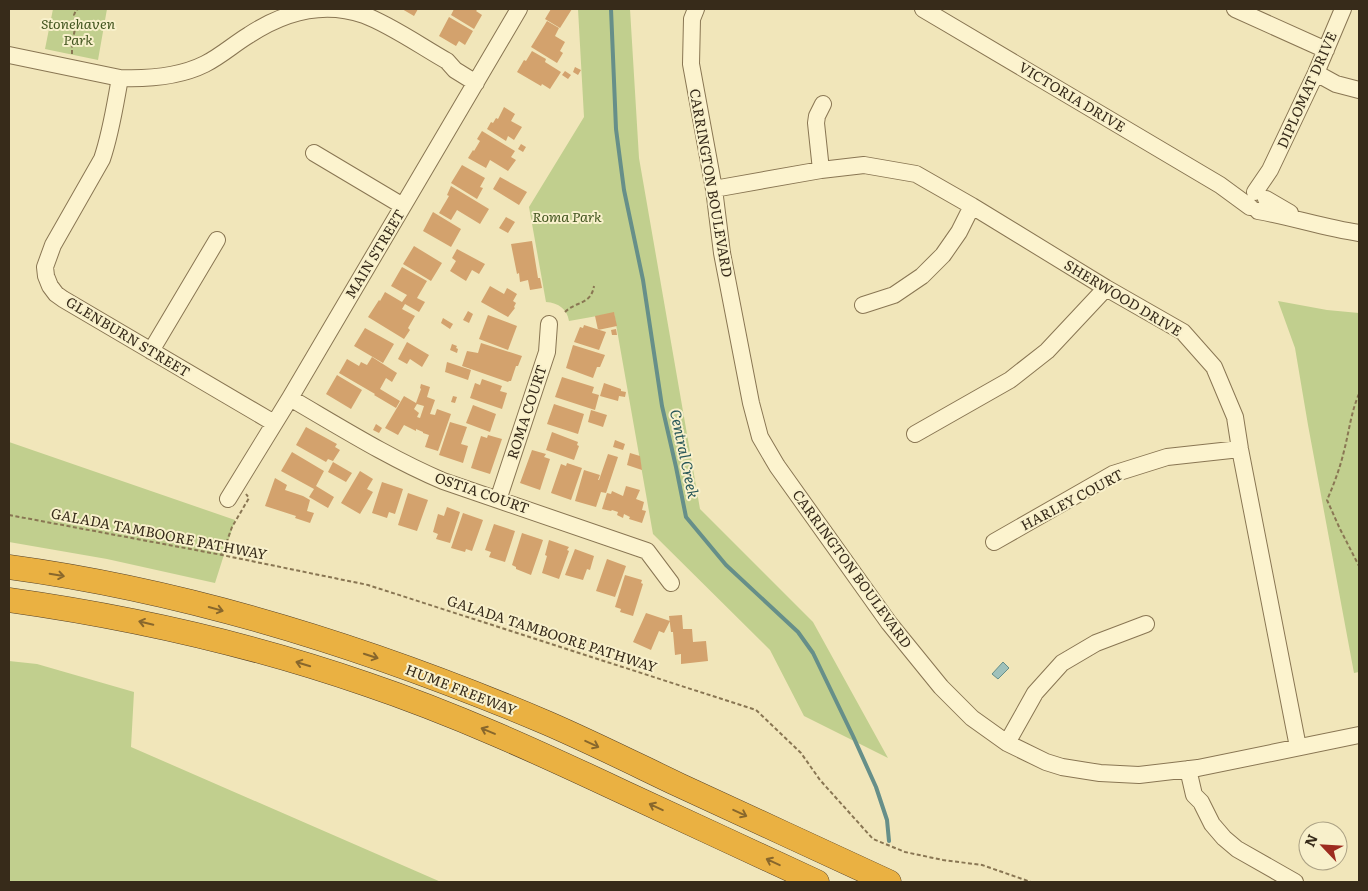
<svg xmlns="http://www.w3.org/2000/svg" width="1368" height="891" font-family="Literata,serif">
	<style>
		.green { fill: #c1cf8e }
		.water { fill: #9fc1bb; stroke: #668f89 }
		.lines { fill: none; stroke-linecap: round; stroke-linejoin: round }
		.stream { stroke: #668f89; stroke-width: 4 }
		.building { fill: #d3a26d; fill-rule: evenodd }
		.minor-casing { stroke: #897653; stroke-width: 18 }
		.highway-casing { stroke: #564229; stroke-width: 25 }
		.path { stroke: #897653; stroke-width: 2; stroke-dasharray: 4 2.5; stroke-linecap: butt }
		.minor { stroke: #fcf3ce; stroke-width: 16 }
		.highway { stroke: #eab142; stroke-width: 24 }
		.oneway { stroke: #88672c }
		.labels { text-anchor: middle; stroke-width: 4; stroke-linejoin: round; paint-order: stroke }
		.park-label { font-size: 14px; font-style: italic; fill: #42551f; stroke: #f8f0cb }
		.street-label { font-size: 14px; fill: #372b1a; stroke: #f8f0cb }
		.water-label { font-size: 15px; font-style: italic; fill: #275658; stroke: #f8f0cb }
	</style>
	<rect width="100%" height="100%" fill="#f1e6ba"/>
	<path class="green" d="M53,9H107L98,60L45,49Z
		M578,9H630L639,158L700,509L813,622L888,758L804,716L770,650L653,534L614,313L569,321C567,309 559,303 546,302L529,207L584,117Z
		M1278,301L1327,310L1359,313V672L1354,673L1308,425L1295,348Z
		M9,442L235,520L215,583L107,559L9,542Z
		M9,661L37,664L134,692L131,747L441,882H9Z"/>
	<path class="water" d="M1003,662L1009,668L998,679L992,674Z"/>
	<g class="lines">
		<path class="stream" d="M611,9L616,129L624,190L643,280L662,406L676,467L686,517L726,565L798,632L813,653L853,736L876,787L887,820L889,841"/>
	</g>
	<path class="building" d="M402,9H418L414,16Z
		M454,9H478L476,11L482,15L474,29L451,15Z
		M551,9H572L560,28L545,19Z
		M449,17L473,31L465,45L459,41L456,46L439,36Z
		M547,21L559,28L555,36L565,42L560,51L563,53L557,63L531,47Z
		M532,51L546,59L545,62L561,72L550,89L542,84L541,86L517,72L524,60L526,61Z
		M575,67L581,70L578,75L573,72Z
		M565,71L571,75L568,79L562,75Z
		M504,107L515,114L511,121L522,127L514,140L508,136L506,141L487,129L491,122L493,123L496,118L498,119Z
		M482,131L515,151L511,157L516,160L508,171L490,160L486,168L468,158L473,150L474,151L480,141L477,139Z
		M521,144L526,147L523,152L518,149Z
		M462,165L485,178L480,187L483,188L477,199L451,183Z
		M500,177L527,192L519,205L493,189Z
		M451,186L489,209L480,224L457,210L451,220L439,213L449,196L447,195Z
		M433,212L461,229L451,247L423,231Z
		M506,217L515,222L508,233L499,228Z
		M532,241L538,278H540L542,288L530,290L528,280L520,282L519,273L517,274L511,244Z
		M414,246L442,263L431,281L403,264Z
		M457,249L485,264L479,274L472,270L466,281L450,271L456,261L452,258Z
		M402,267L427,281L417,298L425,302L419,312L405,304L402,309L415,316L408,328L410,330L404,339L368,317L379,300L380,301L385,292L402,302L407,295L391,286Z
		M490,286L504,294L507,288L517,294L513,301L516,303L514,307L515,308L508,317L481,302Z
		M468,311L473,314L469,323L463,320Z
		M614,312L617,326L598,330L595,316Z
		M488,315L517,326L508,350L479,339Z
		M443,318L453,324L450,329L441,323Z
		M584,325L606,332L599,350L574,342L580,327L583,328Z
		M365,328L394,344L383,363L354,346Z
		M616,329L617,335H612L611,330Z
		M407,342L429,355L422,367L410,359L407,364L398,359Z
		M481,343L522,356L518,366H516L511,381H509L508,382L462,366L467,351L478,353Z
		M452,344L457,346L456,348L458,349L457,353L450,350Z
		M573,345L605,355L600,367H597L593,378L566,368Z
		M372,357L397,373L392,382L386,378L380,389L400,401L396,408L374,395L375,394L339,373L347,359L359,366L361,362L367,365Z
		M447,362L471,370L468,380L445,372Z
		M337,375L362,390L351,409L326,394Z
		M562,377L594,387L592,393L599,395L595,410L555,397Z
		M482,379L502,386L500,391L507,393L502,409L470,398L475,383L480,385Z
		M604,383L621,389V391L626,392L625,397L619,396L618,401L600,396Z
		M421,384L430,387L427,397L435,400L430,414L435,415L437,409L451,414L438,451L425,447L429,435L423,433V432L416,429V431L404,425L398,435L385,428L404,396L416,403L421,389L420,388ZM417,404L424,406L420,418L417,417L419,413L414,409Z
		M453,396L457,397L455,403L451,402Z
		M554,404L584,414L578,434L547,424Z
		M473,405L496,414L490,432L466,423Z
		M591,410L607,415L603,427L588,422Z
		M450,422L467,427L461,444L468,446L463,463L439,455Z
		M376,424L382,428L379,433L373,430Z
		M306,427L337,444L335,447L340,450L333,461L328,459L326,462L296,445Z
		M552,432L578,442L577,445L579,446L574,460L546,450Z
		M488,435L502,439L490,474L471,468L481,436L487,438Z
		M615,440L625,444L623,450L613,447Z
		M532,450L546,454L544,457L550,459L540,490L520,483Z
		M292,452L324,471L316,486L334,497L328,508L309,497L314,489L281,471Z
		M630,453L640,456L642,470L627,465Z
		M608,454L618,457L606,493L601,492L596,507L575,501L584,470L600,475L598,480H599Z
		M333,462L352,473L346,482L328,472Z
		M567,463L582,468L571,500L551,493L561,464L566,466Z
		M360,471L373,479L367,489L373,492L360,514L341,503Z
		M275,478L287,485L285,490L303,496L310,500L307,511L314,513L310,523L295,518L296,516L265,506Z
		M382,482L403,489L395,514L389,512L387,518L372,513Z
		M626,486L640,490L636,499L644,502L642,510L646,511L642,523L629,519L630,517L624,514L623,518L617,515L618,512L612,510L611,511L602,509L607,493L611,494L612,491L623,496Z
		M408,493L428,500L417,531L398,525Z
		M447,507L460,512L450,543L436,539L438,534L433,532L438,514L444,516Z
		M463,513L483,520L472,551L466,549L465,552L451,548Z
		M494,524L515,531L505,562L489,557L491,552L485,550Z
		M522,533L543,540L531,575L516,569V567L512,565Z
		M549,540L569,547L567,550L569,551L559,579L542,573L547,556L545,555Z
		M575,549L594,556L590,570L587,569L583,580L565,575Z
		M607,559L626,566L615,597L596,591Z
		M625,575L642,580L641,583L643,584L633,616L620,612L621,609L615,607Z
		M646,613L670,621L664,633L659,631L651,650L633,642Z
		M682,615L683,629H692L693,642L706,641L708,661L681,664V654L675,655L673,632H671L669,616Z"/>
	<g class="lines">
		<g class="minor-casing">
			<path id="minor" d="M696,9L692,19L691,64L714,189L722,253L751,403L760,437L777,466L889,623L941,687L972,718L1007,743L1046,762L1062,767L1100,773L1139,775L1198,768L1359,735
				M923,9L1220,185L1250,207
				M1235,9L1326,50
				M9,55L120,78C148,79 179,77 205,64C221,56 234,44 249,35C284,12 324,1 364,15C391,25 422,47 447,61L455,70L476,83
				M1316,73L1336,84L1359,90
				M120,78C115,105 111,133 102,159L53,245L45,267L46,276L50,286L56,294L63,299L274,423
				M314,153L403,206
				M821,170L816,123L817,116L823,104
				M714,189L821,170L864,165L916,174L972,206L1106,288L1183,332L1214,367L1235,417L1240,449L1298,747
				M1255,192L1270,170L1316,73L1343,9
				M1266,199L1290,213
				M1258,211C1292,217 1325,228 1359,233
				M863,305L894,295L922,276L943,255L959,232L972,206
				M151,351L217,240
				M290,398C340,427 389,458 443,481L647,551L671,583
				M915,434L1010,380L1047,351L1106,288
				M228,499L290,398L519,9
				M498,500L547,352L549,324
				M994,542L1113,474L1167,457L1240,449
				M1007,743L1035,693L1062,663L1096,643L1146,624
				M1188,769L1194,795L1201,802L1212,824L1224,838L1237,849L1295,882"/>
		</g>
		<g class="highway-casing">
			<path id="highway" d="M9,567C194,592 375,650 547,723C591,742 635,764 679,785C749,818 819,849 889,882
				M9,600C130,617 250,644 366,684C455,714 540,753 625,793C689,823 753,852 817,882"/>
		</g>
		<path class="path" d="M72,54V45L76,23L74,15L76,10L78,9
			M565,312C576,301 591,305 594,286
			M1359,394C1351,412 1349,432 1344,451C1340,468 1334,484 1327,500L1340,529L1359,566
			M9,515L222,555L368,585L756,710L801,753L820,780L873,839L905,852L943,860L982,865L1031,882
			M222,555L232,527L249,498L246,494"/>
		<use href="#minor" class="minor"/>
		<use href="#highway" class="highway"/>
	</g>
	<defs><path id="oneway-shaft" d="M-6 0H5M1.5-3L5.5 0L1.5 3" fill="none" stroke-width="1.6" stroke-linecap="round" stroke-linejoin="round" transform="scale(1.25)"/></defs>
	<g class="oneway">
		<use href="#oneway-shaft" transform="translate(57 575) rotate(10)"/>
		<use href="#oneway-shaft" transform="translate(216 609) rotate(15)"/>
		<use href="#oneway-shaft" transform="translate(146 623) rotate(-167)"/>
		<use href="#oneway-shaft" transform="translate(371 656) rotate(18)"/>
		<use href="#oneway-shaft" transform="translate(303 664) rotate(-163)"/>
		<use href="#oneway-shaft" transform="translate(488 731) rotate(-157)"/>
		<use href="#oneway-shaft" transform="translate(592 744) rotate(25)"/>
		<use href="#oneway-shaft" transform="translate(656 807) rotate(-155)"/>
		<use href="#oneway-shaft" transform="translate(740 813) rotate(25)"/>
		<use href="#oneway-shaft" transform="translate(773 862) rotate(-155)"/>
	</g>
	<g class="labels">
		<g class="park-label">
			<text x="78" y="29">Stonehaven<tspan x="78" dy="16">Park</tspan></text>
			<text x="567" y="222">Roma Park</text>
		</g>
		<g class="street-label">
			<text transform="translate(1307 90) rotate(-66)" y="5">DIPLOMAT DRIVE</text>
			<text transform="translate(1072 97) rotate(31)" y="5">VICTORIA DRIVE</text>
			<text transform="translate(711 183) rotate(80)" y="5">CARRINGTON BOULEVARD</text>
			<text transform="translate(375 254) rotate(-59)" y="5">MAIN STREET</text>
			<text transform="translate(1123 298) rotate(31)" y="5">SHERWOOD DRIVE</text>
			<text transform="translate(128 337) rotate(31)" y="5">GLENBURN STREET</text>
			<text transform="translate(527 412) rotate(-72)" y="5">ROMA COURT</text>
			<text transform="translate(482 493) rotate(19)" y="5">OSTIA COURT</text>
			<text transform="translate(1072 500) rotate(-28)" y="5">HARLEY COURT</text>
			<text transform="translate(159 534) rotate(11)" y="5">GALADA TAMBOORE PATHWAY</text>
			<text transform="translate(852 569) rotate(54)" y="5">CARRINGTON BOULEVARD</text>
			<text transform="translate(552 634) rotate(18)" y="5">GALADA TAMBOORE PATHWAY</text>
			<text transform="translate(461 690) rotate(21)" y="5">HUME FREEWAY</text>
		</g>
		<g class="water-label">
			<text transform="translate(684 454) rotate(78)" y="5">Central Creek</text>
		</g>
	</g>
	<rect width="1368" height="891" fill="none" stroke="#372b1a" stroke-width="20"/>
	<g transform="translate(1323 846) rotate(295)"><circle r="24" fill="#f8f0cb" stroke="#aba184"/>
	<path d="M0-4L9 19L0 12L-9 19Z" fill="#9d2b1f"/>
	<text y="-8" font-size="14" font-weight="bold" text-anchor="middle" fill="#372b1a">N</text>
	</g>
</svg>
